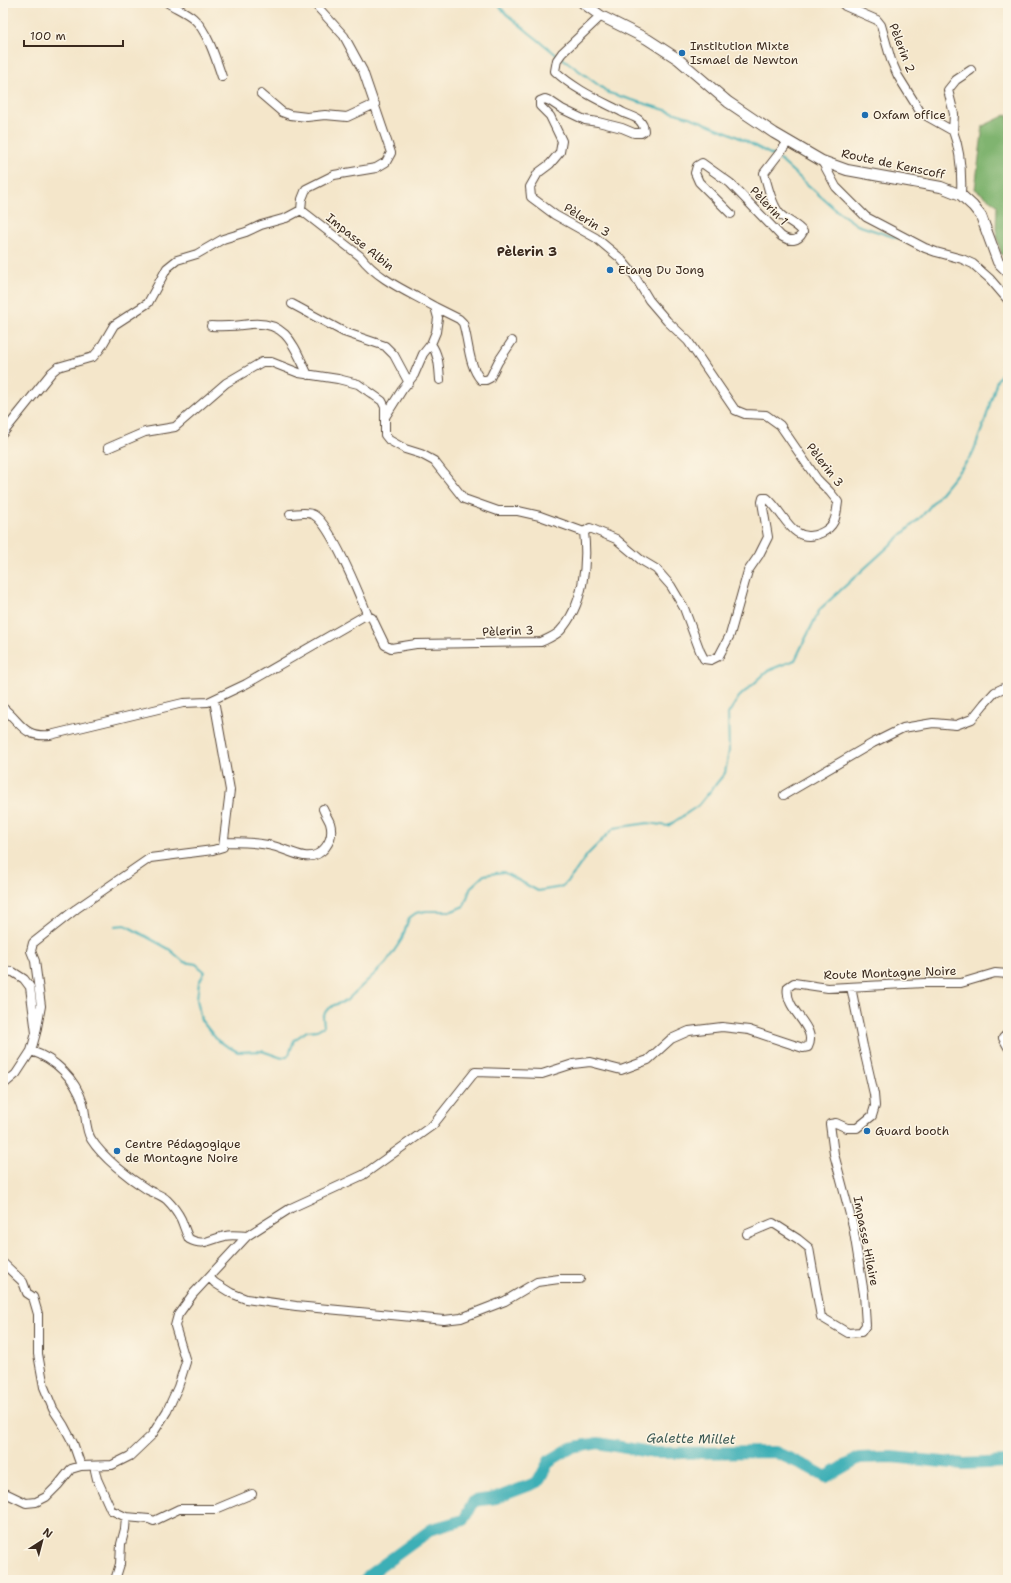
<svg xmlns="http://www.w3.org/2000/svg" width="1011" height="1583" font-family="'Shantell Sans',sans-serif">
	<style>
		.forest { fill: #80b470; stroke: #5e6f47 }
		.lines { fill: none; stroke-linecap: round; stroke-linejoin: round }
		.stream { stroke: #3eafb6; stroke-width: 2 }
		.river { stroke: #3eafb6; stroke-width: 12 }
		.minor-casing { stroke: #574638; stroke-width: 10 }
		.major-casing { stroke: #574638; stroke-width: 12 }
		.minor { stroke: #fff; stroke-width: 8 }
		.major { stroke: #fff; stroke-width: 10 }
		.poi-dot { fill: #1f6fb2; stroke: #fcf5e5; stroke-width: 1.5 }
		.labels { text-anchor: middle; stroke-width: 3; stroke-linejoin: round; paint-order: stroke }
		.poi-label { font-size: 12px; fill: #3b2a1e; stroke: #fcf5e5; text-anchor: start }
		.street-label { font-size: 12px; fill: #3b2a1e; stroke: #fcf5e5 }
		.neighbourhood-label { font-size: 13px; font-weight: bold; fill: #3b2a1e; stroke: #fcf5e5 }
		.water-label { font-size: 13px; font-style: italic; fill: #3c5953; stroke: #fcf5e5 }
	</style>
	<rect width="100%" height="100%" fill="#fcf5e5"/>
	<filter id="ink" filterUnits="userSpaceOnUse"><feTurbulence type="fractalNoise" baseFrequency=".025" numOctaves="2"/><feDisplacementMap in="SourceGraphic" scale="8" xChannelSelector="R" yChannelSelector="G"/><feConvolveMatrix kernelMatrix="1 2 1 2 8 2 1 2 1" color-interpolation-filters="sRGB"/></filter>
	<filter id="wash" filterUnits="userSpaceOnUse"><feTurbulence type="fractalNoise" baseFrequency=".012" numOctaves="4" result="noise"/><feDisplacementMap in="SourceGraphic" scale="16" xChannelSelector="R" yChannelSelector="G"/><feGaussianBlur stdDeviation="0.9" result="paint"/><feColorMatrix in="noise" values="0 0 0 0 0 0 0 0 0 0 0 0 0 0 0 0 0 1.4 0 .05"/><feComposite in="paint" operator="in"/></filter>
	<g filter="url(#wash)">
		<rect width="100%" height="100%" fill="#f4e6ca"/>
		<path class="forest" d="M1008,114V259L1001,254L996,230L997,205L975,189L983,126Z"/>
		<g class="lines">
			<path class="stream" d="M497,3L506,14L558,56
				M562,58L609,93L692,118L732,134L774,156
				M780,160L836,210L857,225L897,238
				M115,926L125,925L169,949L184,962L196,964L205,972L199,982L197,999L201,1020L218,1041L238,1052L262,1051L282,1058L289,1055L294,1040L307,1031L317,1030L324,1026L323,1017L326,1011L334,1005L346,1001L386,963L402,939L409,918L416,913L426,911H452L464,906L471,887L484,875L503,872L538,891L562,887L573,875L587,855L614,828L648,823L668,826L699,805L725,773L729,751L728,714L739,697L769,670L795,660L820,609L922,516L972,455L985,421L997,380L1008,364"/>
			<path class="river" d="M365,1580L369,1575L432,1529L464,1520L474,1501L496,1498L538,1482L549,1461L571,1448L598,1443L655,1453L775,1452L808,1467L826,1477L859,1458L891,1457L964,1464L1008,1462"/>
		</g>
	</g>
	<g filter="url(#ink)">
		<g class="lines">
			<g class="minor-casing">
				<path id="minor" d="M168,3C176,8 186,12 193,18C207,30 216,59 222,77
					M314,3L344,36L363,71L391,153L386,162L376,168L334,175L306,189L302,199L301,210L360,256C378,280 409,292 435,307L438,318L436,332L431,344L423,354L414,375L402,390L385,417V435L389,440L405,449L421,454L434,461L464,499L498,511H518L540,516L584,532
					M842,3L845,6L877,20L881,25L891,60L898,76L921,113L953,131C961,152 962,173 961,195
					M261,94L282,112L290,115L307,117L325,115L347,117L375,104
					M953,131L954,114L948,90L956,80L971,70
					M822,161L836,187L866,217L925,248L936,252L962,259L973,264L990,279L1008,300
					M731,214L699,182L695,173L697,166L702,163L730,183L781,236C790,242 798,242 803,232C797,224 787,221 780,214C771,204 768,186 764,173L788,142
					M292,304L344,332L385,346L394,355L409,383
					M435,307L459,319L463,323C469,342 468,365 481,380H486L490,378L498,362L512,341
					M211,326C226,327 237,326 251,324C288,321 294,347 308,375
					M431,344C439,355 439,367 440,380
					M3,433L52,372L58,367L93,357L100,349L114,325L148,303L167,268L177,260L197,254L223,239L246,232L261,225L286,218L301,210
					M108,448L145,432L175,427L226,383L262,362H271L299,373L338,379L358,384L382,401L385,407V417
					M290,514C297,514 307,511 314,515C331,525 360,596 368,616L372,618L385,645L391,648L416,644L541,642C547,639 555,636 560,631C583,606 588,565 584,532L590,528L616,539L641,560L656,569L671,586L684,608L700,651L704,659L711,660L719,656L730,635L748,571L759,555L768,537L762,502L763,498H767C785,513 792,546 821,533C836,526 836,516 838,502L830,492L817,479L780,425L766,415L745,414L735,410L688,341L667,321L649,300L634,275L620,258L596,238L555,215L531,197L530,187L538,173L550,164L560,152L562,141L550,116L540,106V101L545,99L550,101L562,109L585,120L598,122L622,128L634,133H641L644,131C644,127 642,123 639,120C634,116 627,115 622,112C599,100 574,89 555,71L557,60L562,53L601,16
					M3,708C21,722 23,738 50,735L183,703L208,702L246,684L364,616H368
					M784,795L873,743L903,728L933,723L956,725L972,719L984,704L995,692L1008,686
					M225,842C239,842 254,842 268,845C281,847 292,854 304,856C322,859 335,840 330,823C328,818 325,814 323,809
					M3,971L13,972L24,979L30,987L36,1033L31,1051C56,1059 75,1079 83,1103C86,1114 85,1129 91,1139C103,1158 129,1178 148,1190C154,1193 162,1195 167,1200C171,1204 178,1213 181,1219C184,1226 186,1233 189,1239C204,1247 210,1239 225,1236C232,1234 240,1236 247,1236
					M36,1033L41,1006L35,961L31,951L33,943L76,909L150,858L213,850L223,847L230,790L214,700
					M1008,1033L1003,1038L1008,1047
					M3,1085L16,1074L31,1051
					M747,1234L773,1223L798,1239L809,1248L821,1317L848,1333L861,1332L866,1325L864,1294L853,1226L834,1154L830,1124L836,1123L847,1128H857L872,1116L875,1106L874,1094L863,1046L851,987
					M3,1263L23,1282L27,1293L33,1297L38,1314V1354L44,1387L53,1409L64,1426L73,1443L81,1466
					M209,1277L215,1283L231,1293L246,1299L296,1306L444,1320L461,1318L505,1301L537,1282L559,1279H580
					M94,1466L97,1479L111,1510L126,1517L149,1519L154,1521L179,1509H216L252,1494
					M3,1492L26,1503L36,1502L46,1497L58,1485L71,1469L81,1466L112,1465L130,1456L152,1435L167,1411L178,1387L186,1362L175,1326L178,1315L193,1294L247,1236L291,1208L363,1175L433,1125L475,1072L542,1074L573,1064L590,1062L621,1070L648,1060L671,1039L689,1031L722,1027L749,1030L803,1048L808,1047C819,1027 783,1010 788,987L794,983L828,988L924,983H961L995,973L1008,974
					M115,1580L120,1564L121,1544L125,1529L126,1517"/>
			</g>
			<g class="major-casing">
				<path id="major" d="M583,3L601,16L647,39L678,59L728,102L774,133L822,161L847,170L941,187L961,195L973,206L981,216L998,262L1008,272"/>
			</g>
			<use href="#minor" class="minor"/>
			<use href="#major" class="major"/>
		</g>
	</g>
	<g class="poi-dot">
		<circle cx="682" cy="53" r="4"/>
		<circle cx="865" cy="115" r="4"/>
		<circle cx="610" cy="270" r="4"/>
		<circle cx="867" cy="1131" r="4"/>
		<circle cx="117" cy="1151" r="4"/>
	</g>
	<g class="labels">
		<g class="poi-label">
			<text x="690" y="50">Institution Mixte<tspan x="690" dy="14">Ismael de Newton</tspan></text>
			<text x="873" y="119">Oxfam office</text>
			<text x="618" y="274">Etang Du Jong</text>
			<text x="875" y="1135">Guard booth</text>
			<text x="125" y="1148">Centre Pédagogique<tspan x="125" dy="14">de Montagne Noire</tspan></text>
		</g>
		<g class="street-label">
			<text transform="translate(902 48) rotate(69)" y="4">Pèlerin 2</text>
			<text transform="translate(893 164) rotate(12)" y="4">Route de Kenscoff</text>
			<text transform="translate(769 206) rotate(46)" y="4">Pèlerin 1</text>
			<text transform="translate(587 220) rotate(32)" y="4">Pèlerin 3</text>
			<text transform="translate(360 242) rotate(39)" y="4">Impasse Albin</text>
			<text transform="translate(825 465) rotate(52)" y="4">Pèlerin 3</text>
			<text transform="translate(508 631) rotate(-2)" y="4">Pèlerin 3</text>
			<text transform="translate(890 973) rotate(-2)" y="4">Route Montagne Noire</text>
			<text transform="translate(866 1241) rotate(79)" y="4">Impasse Hilaire</text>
		</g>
		<g class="neighbourhood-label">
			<text x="527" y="256">Pèlerin 3</text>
		</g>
		<g class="water-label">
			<text transform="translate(691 1438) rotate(1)" y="5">Galette Millet</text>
		</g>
	</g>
	<rect width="1011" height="1583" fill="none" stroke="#fcf5e5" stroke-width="16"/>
	<g transform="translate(42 1541) rotate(36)" stroke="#fcf5e5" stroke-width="3" paint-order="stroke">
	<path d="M0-3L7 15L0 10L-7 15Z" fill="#3b2a1e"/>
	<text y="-6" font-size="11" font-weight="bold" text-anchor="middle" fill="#3b2a1e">N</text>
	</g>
	<path d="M24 40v6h99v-6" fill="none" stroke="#3b2a1e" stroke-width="2"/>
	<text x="30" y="40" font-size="12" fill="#3b2a1e" stroke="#fcf5e5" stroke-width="3" paint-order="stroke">100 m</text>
</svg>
